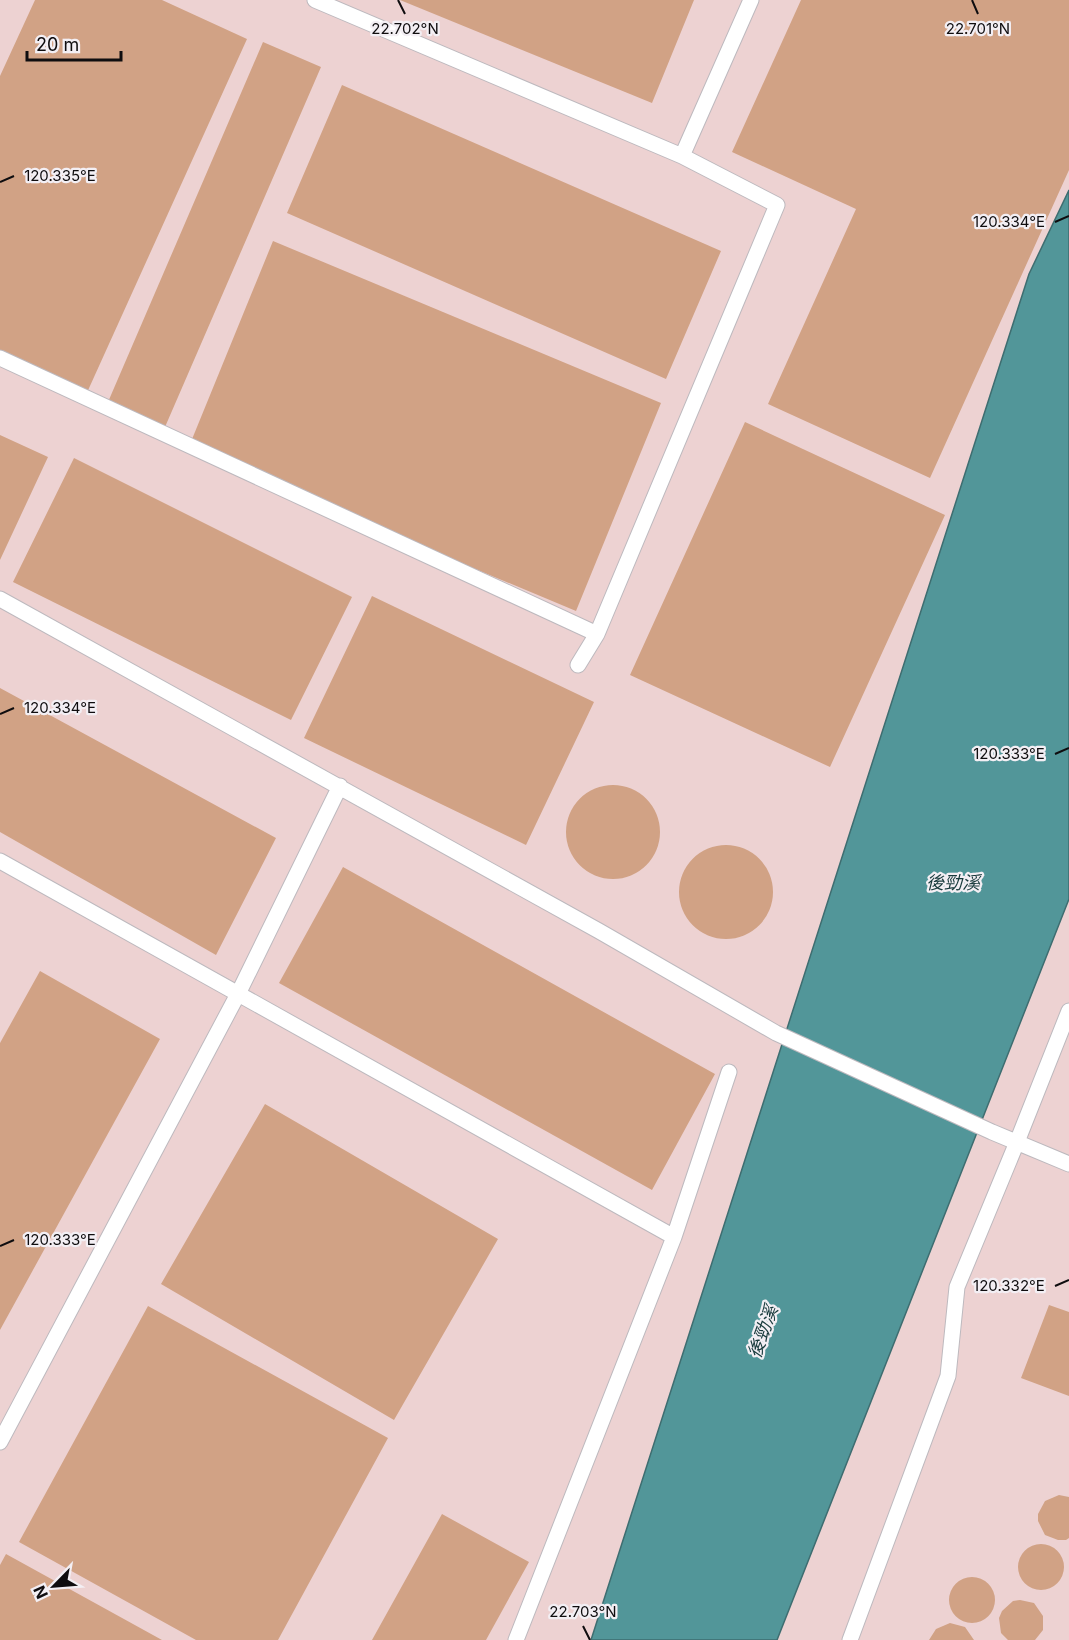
<svg xmlns="http://www.w3.org/2000/svg" width="1069" height="1640" font-family="Inter,'Noto Sans TC',sans-serif">
	<style>
		.industrial { fill: #edd2d2 }
		.water { fill: #529699; stroke: #3e6d70; stroke-width: 1.5 }
		.building { fill: #d1a285 }
		.lines { fill: none; stroke-linecap: round; stroke-linejoin: round }
		.lane-casing { stroke: #bdb9be; stroke-width: 17 }
		.lane { stroke: #fff; stroke-width: 15 }
		.ticks { fill: none; stroke: #0f0d0f; stroke-width: 2 }
		.labels { text-anchor: middle; stroke-width: 4.5; stroke-linejoin: round; paint-order: stroke }
		.water-label { font-size: 18px; font-style: italic; fill: #183a3c; stroke: #f3eff4 }
		.ticks-label { font-size: 15px; text-anchor: middle; fill: #0f0d0f; stroke: #f3eff4; stroke-width: 4.5; stroke-linejoin: round; paint-order: stroke }
	</style>
	<rect width="100%" height="100%" fill="#e6e1e7"/>
	<path class="industrial" d="M0,0H1069V1640H0Z"/>
	<path class="water" d="M1069,190V899L777,1640H591L1029,274Z"/>
	<path class="building" d="M35,0H162L247,39L85,397L0,358V76Z
		M400,0H694L652,103Z
		M801,0H1069V170L930,478L768,404L856,209L732,152Z
		M263,42L321,67L165,427L108,402Z
		M342,85L721,251L666,379L287,213Z
		M273,241L661,403L576,611L188,449Z
		M745,422L945,515L830,767L630,675Z
		M0,435L48,457L0,560Z
		M74,458L352,597L291,720L13,582Z
		M372,596L594,702L526,845L304,738Z
		M0,688L276,838L216,955L0,832Z
		M566 832a47 47 0 1 1 94 0a47 47 0 1 1-94 0Z
		M679 892a47 47 0 1 1 94 0a47 47 0 1 1-94 0Z
		M343,867L715,1074L652,1190L279,983Z
		M40,971L160,1039L0,1330V1043Z
		M265,1104L498,1239L394,1420L161,1284Z
		M1049,1305L1069,1312V1396L1021,1378Z
		M148,1306L388,1438L278,1640H196L19,1542Z
		M1059,1495L1069,1497V1538L1066,1540H1058L1045,1535L1038,1521V1514L1045,1501Z
		M442,1514L529,1562L486,1640H372Z
		M1018 1567a23 23 0 1 1 46 0a23 23 0 1 1-46 0Z
		M6,1554L162,1640H0V1565Z
		M949 1600a23 23 0 1 1 46 0a23 23 0 1 1-46 0Z
		M1020,1600L1034,1603L1043,1616V1630L1035,1640H1008L1001,1633L999,1618L1002,1611L1013,1601Z
		M950,1623L965,1627L974,1640H929L936,1629Z"/>
	<g class="lines">
		<g class="lane-casing">
			<path id="lane" d="M315,0L682,156L777,205L597,634L578,665
				M682,156L751,0
				M0,358L597,634
				M0,599L599,931L776,1033L992,1132L1069,1164
				M0,861L674,1237
				M0,1442L238,994L340,786
				M516,1640L674,1237L729,1072
				M850,1640L948,1376L957,1287L1017,1142L1069,1011"/>
		</g>
		<use href="#lane" class="lane"/>
	</g>
	<path class="ticks" d="M398,0L405,14M972,0L978,14M0,182L14,176M1055,222L1069,216M0,714L14,708M1055,754L1069,748M0,1246L14,1240M1055,1286L1069,1280M583,1626L590,1640"/>
	<g class="labels">
		<g class="water-label">
			<text x="953" y="889">後勁溪</text>
			<text transform="translate(763 1332) rotate(-70)" y="6">後勁溪</text>
		</g>
	</g>
	<g class="ticks-label">
		<text x="405" y="34">22.702°N</text>
		<text x="978" y="34">22.701°N</text>
		<text x="60" y="181">120.335°E</text>
		<text x="1009" y="227">120.334°E</text>
		<text x="60" y="713">120.334°E</text>
		<text x="1009" y="759">120.333°E</text>
		<text x="60" y="1245">120.333°E</text>
		<text x="1009" y="1291">120.332°E</text>
		<text x="583" y="1617">22.703°N</text>
	</g>
	<g transform="translate(54 1586) rotate(245)" stroke="#f3eff4" stroke-width="4.5" paint-order="stroke">
	<path d="M0-4.5L10 22L0 15L-10 22Z" fill="#0f0d0f"/>
	<text y="-9" font-size="16" font-weight="bold" text-anchor="middle" fill="#0f0d0f">N</text>
	</g>
	<path d="M27 51v9h94v-9" fill="none" stroke="#0f0d0f" stroke-width="3"/>
	<text x="36" y="51" font-size="18" fill="#0f0d0f" stroke="#f3eff4" stroke-width="4.5" paint-order="stroke">20 m</text>
</svg>
